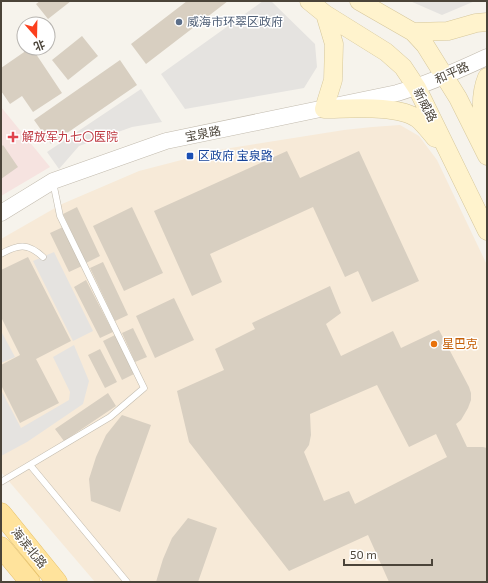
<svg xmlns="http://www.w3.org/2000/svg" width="488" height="583" font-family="'Exo 2','Noto Sans SC',sans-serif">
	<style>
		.commercial { fill: #f7ead8 }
		.medical { fill: #f6e3e0 }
		.parking { fill: #e5e3e0 }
		.building { fill: #d8cfc1; fill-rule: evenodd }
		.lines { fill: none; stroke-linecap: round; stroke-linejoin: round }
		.service-casing { stroke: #c2bbae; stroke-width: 7 }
		.tertiary-casing { stroke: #c2bbae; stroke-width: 17 }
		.secondary-casing { stroke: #d6c79b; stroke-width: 19 }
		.primary-casing { stroke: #e6c16a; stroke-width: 21 }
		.service { stroke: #fff; stroke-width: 6 }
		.tertiary { stroke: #fff; stroke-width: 16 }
		.secondary { stroke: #fff3cd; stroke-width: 18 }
		.primary { stroke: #ffe39c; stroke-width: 20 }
		.service-dot { fill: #5c6f8a; stroke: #fff; stroke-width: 1.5 }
		.health-dot { fill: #e0444e; stroke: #fff; stroke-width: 1.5 }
		.transit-dot { fill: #1a4fb4; stroke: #fff; stroke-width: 1.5 }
		.food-dot { fill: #e8710a; stroke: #fff; stroke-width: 1.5 }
		.labels { text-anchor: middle; stroke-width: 3; stroke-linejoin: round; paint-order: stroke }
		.service-label { font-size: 12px; fill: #4e5e75; stroke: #fff; text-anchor: start }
		.street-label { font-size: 12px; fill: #4b4439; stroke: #fff }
		.health-label { font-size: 12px; fill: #be3a42; stroke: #fff; text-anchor: start }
		.transit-label { font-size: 12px; fill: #164399; stroke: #fff; text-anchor: start }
		.food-label { font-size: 12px; fill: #c56008; stroke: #fff; text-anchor: start }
	</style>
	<rect width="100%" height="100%" fill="#f6f3ec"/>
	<path class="commercial" d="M400,125L419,136L437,160L487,265V582H95L1,472V239L62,204L139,171L224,149L344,130L372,127Z"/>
	<path class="medical" d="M1,107L50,167L1,196Z"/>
	<path class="parking" d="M263,1H271L315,44L317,67L304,88L185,109L161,74Z
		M410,1H475L442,15Z
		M141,89L162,122L132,127L79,146L59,169L47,152Z
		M54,252L93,331L73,341L33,261Z
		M1,331L15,357L1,363Z
		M74,345L89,381L83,404L27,442L1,456V390L21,428L69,400L70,392L53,357Z"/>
	<path class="building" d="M40,1H71L48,19L36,4Z
		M187,1H228L146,64L131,44Z
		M82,36L98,56L68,80L52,60Z
		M30,48H32L62,93L33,112L22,96L10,104L1,91V68Z
		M120,60L137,85L51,144L34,120Z
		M3,145L18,167L1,179V147Z
		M287,151L300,178L359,151L419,281L372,302L358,271L345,277L313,207L210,254L222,282L192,296L154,211Z
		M77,207L100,256L86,263L63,214Z
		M132,207L163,273L124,291L93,226Z
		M63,227L82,266L69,272L50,233Z
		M28,257L71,341L36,359L59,403L20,423L1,385V365L20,355L1,317V270Z
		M103,262L128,315L115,321L90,268Z
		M86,280L113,332L100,338L74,287Z
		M330,286L341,313L326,324L341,356L393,331L401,348L439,330L469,387L471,393V400L468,408L461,420L456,424L467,447H483L487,448V582H389L368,535L289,571L189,442L177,391L224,370L215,349L255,329L252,323ZM377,385L409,447L436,434L447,457L355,504L349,491L324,501L304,452L309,445L311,435L310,414Z
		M174,298L194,340L155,358L136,316Z
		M133,328L147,357L135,362L122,333Z
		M115,335L134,374L122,380L103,341Z
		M100,349L117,382L105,388L88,355Z
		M108,393L116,406L64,441L55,429Z
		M122,415L151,425L120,512L91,501L89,479L96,457L106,435Z
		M188,518L217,528L198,582H156L163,559L172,538Z"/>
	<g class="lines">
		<g class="service-casing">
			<path id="service" d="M1,254C18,244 28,243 43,257
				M30,465L127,582
				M1,482L110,417L144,388L60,216L53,182"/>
		</g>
		<g class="tertiary-casing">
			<path id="tertiary" d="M1,213L53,181L166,141L397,93C428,84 457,71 487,57"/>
		</g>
		<g class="secondary-casing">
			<path id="secondary" d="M309,1L325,14L386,52L403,67L417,88L487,231
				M359,1L413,32L425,45L458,98L487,156
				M325,14L334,44L333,80L324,109C348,109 398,104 418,119C424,124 430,132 435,138
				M413,32L448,31L476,23L487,22
				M486,143C483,121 478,99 487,77"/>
		</g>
		<g class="primary-casing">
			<path id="primary" d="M1,513L57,582
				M1,547L30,582"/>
		</g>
		<use href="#service" class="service"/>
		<use href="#tertiary" class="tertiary"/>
		<use href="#secondary" class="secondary"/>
		<use href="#primary" class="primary"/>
	</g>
	<circle class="service-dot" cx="179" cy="22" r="4"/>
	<path class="health-dot" d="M11 131h4v4h4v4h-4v4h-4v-4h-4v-4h4z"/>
	<rect class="transit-dot" x="186" y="152" width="8" height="8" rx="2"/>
	<circle class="food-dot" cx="434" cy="344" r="4"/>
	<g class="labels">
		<g class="service-label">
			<text x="187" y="26">威海市环翠区政府</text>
		</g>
		<g class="street-label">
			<text transform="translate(452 73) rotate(-24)" y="4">和平路</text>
			<text transform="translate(425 105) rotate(63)" y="4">新威路</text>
			<text transform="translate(203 134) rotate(-11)" y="4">宝泉路</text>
			<text transform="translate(29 548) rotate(51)" y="4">海滨北路</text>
		</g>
		<g class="health-label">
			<text x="22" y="141">解放军九七〇医院</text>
		</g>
		<g class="transit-label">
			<text x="198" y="160">区政府 宝泉路</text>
		</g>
		<g class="food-label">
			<text x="442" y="348">星巴克</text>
		</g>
	</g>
	<rect width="488" height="583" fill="none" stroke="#4b4439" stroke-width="4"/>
	<g transform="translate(36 36) rotate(160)"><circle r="19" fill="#ffffff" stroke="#b7b4b0"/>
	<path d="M0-3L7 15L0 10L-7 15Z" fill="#fc3f1d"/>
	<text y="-6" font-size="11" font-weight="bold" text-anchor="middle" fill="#4b4439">北</text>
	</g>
	<path d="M344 559v6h88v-6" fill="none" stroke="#4b4439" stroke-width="2"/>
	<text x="350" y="559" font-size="12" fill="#4b4439" stroke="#ffffff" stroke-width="3" paint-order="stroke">50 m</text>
</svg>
